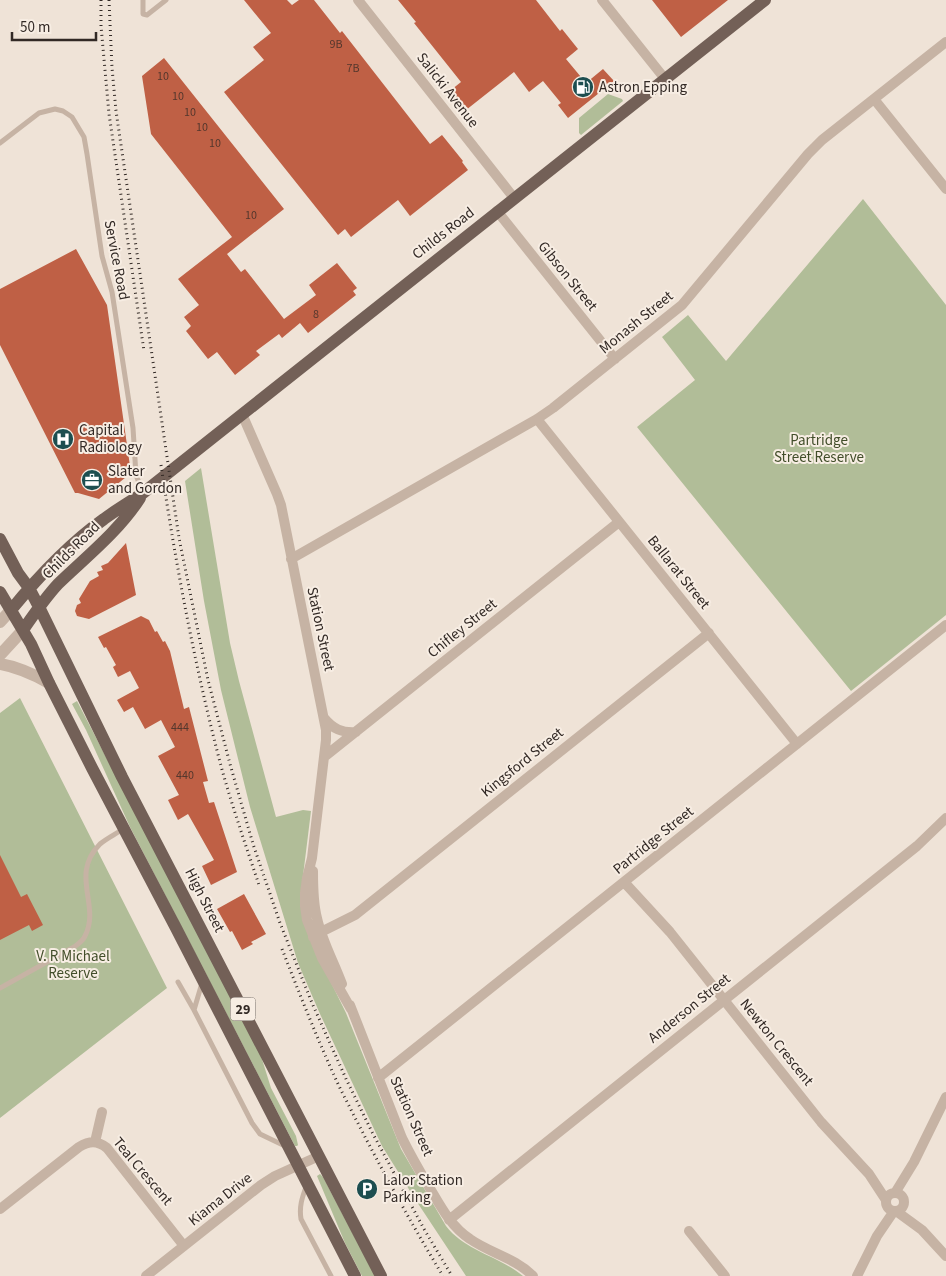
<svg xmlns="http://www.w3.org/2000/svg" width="946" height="1276" font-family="'Source Sans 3',sans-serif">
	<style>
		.green { fill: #b1bd98 }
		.building { fill: #bf6045 }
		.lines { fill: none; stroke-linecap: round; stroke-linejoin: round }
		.service { stroke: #c6b3a4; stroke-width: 5 }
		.minor { stroke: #c6b3a4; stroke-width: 10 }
		.tertiary { stroke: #c6b3a4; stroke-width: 12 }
		.primary { stroke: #736057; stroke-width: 12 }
		.rail { stroke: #322925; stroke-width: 3; stroke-dasharray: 1 4; stroke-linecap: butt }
		.labels { text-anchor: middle; stroke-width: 4; stroke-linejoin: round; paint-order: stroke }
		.number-label { font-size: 12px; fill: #55372d }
		.shield { fill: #f7ede3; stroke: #6d645e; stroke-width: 1 }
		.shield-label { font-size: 14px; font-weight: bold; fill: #322925 }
		.poi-label { font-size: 15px; fill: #322925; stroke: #f7ede3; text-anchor: start }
		.street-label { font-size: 15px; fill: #322925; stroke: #f7ede3 }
		.park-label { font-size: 15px; fill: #424e2a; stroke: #f7ede3 }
	</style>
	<rect width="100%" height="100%" fill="#efe3d7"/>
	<path class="green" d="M608,94L622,99L623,101L581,135L579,133V118Z
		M863,199L946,305V615L851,691L637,427L695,380L662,337L688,315L726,361Z
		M201,468L230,643L239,681L276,817L303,810L311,811L302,884L319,958L346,1013L401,1149L446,1226C465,1251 499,1256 523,1276H466L415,1199L382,1146L320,1014L298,963L250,807L221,690L204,601L185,481Z
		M20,698L167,988L0,1118V713Z
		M77,701L261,1056L271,1088L296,1136L298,1145L297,1146H295L130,827L86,730L72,704Z
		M320,1174L323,1177L375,1276H362L345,1243L317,1176Z"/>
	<path class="building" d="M244,0H287L292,5L299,0H314L340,33L342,31L430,144L442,135L463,161L462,162L468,170L410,216L398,200L351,237L345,229L338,235L224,92L264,60L253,47L271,33Z
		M398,0H536L560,31L562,29L578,49L566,59L586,83L603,69L614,81L568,118L558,105L561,103L543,81L529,92L514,72L466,110L451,90L461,82L414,23L416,22Z
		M652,0H728L681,37Z
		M164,58L284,209L227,254L241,272L245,269L284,319L316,295L309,285L337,263L357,288L353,291L356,295L308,333L300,323L282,338L279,334L256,351L260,355L235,375L217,352L208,359L186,331L191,326L184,317L199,305L178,279L232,237L151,134L142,76Z
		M76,249L107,305L131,473L99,499L78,493H75L0,345V289Z
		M126,543L136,595L89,619L77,616L75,611L77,605L81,603L79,599L90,581L99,576L97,572L103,570L101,566L108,563Z
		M141,616L149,620L155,632L157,631L163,642L165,641L170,651L184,709L189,707L208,781L203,782L209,803L214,802L237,872L211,885L202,866L214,860L188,814L178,820L168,800L179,795L158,756L175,747L161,720L145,729L133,707L124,712L117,700L139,688L130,671L118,677L113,667L116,665L106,647L104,648L98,637Z
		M0,855L21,897L27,894L43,925L32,931L29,925L0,940Z
		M244,894L266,934L251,942L253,944L242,950L232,931L230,932L217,909Z"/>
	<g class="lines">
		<path class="service" d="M143,0V14L147,15L166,0
			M0,143L39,113L55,109L63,111L72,117L84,137L87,154L102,256L112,292L133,428L136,475L143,493
			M178,982L194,1010
			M202,983L194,1010L252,1123L260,1134L285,1146
			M0,988L74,947C78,944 83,941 85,936C101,905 69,875 100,844C107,838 116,834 123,829
			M306,1187C302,1198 299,1207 301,1219L331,1276"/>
		<path class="minor" d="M358,0L514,198
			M602,0L665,79
			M874,99L946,189
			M497,211L615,359
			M242,414L277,494L281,505L326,730V740L312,858L307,878L305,893V906L307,920L322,958L351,1009
			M537,419L797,744
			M291,559L537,419L553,408L682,305L808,154L822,140L946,42
			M324,718C333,729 342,733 356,732
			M324,757L619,522
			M313,871C313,887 313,903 317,918C322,941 334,962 342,984
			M624,882L670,932L821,1122L869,1174L886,1200
			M313,937L321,932L355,915L709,633
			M350,1005L402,1138C410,1154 419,1170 428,1185C440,1205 450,1226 470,1239C490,1253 515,1258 533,1276
			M378,1078L946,625
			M95,1142L102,1112
			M895,1193L914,1162L946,1097
			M886 1202a9 9 0 1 1 18 0a9 9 0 1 1-18 0Z
			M0,1209L79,1147C89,1141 97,1140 107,1148L184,1246
			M896,1211L922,1230L946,1256
			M449,1220L917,846L946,818
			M689,1231L725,1276
			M146,1276L261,1185L275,1176L319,1156
			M857,1276L877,1236L894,1211"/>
		<path class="tertiary" d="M0,622L11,610
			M0,655L23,630
			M0,664C18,667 33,674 49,683"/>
		<path class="primary" d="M0,539L18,573L29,588L39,607L122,777L381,1276
			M0,592L31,644L49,683L92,768L176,928L355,1276
			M11,610C38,577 69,544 104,519C116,510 130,502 143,493L765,0
			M23,630C34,614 45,598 58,584C86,557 119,531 140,498"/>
		<path class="rail" d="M101,0V26L109,114L144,351
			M109,0L112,68L116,111L179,538L208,680L230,764L253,844L280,923L312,1003L347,1081L372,1132L424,1229L452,1276
			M161,465C176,566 195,667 221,766C232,806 246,846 259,885
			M282,949C300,995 318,1041 339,1086C371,1150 406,1215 443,1276"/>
	</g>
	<defs>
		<g id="fuel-disc" transform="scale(1.125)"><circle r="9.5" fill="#1d4e50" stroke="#f7ede3"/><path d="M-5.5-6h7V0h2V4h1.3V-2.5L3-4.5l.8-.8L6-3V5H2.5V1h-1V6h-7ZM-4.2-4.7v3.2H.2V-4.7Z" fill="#fff"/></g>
		<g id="hospital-disc" transform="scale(1.125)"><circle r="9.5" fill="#1d4e50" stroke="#f7ede3"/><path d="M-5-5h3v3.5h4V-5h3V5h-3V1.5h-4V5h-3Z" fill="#fff"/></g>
		<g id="office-disc" transform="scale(1.125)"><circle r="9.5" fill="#1d4e50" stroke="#f7ede3"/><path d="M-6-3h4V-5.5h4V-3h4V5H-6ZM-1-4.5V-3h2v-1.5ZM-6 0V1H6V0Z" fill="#fff"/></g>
		<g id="parking-disc" transform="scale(1.125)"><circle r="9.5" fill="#1d4e50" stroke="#f7ede3"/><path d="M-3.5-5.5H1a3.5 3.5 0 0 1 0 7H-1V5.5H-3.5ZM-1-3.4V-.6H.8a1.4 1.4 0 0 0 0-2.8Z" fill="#fff"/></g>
	</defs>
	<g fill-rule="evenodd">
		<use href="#fuel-disc" x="583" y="87"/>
		<use href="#hospital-disc" x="63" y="439"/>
		<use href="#office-disc" x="92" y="480"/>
		<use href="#parking-disc" x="367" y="1189"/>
	</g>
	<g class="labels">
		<g class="number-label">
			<text x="336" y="48">9B</text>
			<text x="353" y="72">7B</text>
			<text x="163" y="80">10</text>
			<text x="178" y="100">10</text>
			<text x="190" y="116">10</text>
			<text x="202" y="131">10</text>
			<text x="215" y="147">10</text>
			<text x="251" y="219">10</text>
			<text x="316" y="318">8</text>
			<text x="180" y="731">444</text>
			<text x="185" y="779">440</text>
		</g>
		<rect class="shield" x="230.5" y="997.5" width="25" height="23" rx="4"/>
		<g class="shield-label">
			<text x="243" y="1014">29</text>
		</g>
		<g class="poi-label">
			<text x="599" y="92">Astron Epping</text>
			<text x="79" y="435">Capital<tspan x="79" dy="17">Radiology</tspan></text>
			<text x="108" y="476">Slater<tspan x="108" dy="17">and Gordon</tspan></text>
			<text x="383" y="1185">Lalor Station<tspan x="383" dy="17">Parking</tspan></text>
		</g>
		<g class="street-label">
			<text transform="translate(448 90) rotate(52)" y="5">Salicki Avenue</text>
			<text transform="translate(443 233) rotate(-38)" y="5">Childs Road</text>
			<text transform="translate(117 260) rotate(79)" y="5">Service Road</text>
			<text transform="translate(568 276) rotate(51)" y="5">Gibson Street</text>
			<text transform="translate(636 322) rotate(-39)" y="5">Monash Street</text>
			<text transform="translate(71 550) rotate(-45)" y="5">Childs Road</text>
			<text transform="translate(679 572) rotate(51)" y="5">Ballarat Street</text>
			<text transform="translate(462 628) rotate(-39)" y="5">Chifley Street</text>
			<text transform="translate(321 629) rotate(78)" y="5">Station Street</text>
			<text transform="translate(522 762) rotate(-39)" y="5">Kingsford Street</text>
			<text transform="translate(653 840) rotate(-39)" y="5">Partridge Street</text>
			<text transform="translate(205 900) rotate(63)" y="5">High Street</text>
			<text transform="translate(689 1008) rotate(-39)" y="5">Anderson Street</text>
			<text transform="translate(777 1042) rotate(51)" y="5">Newton Crescent</text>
			<text transform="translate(412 1116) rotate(66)" y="5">Station Street</text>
			<text transform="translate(143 1171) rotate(50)" y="5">Teal Crescent</text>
			<text transform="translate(220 1199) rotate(-38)" y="5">Kiama Drive</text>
		</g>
		<g class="park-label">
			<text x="819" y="445">Partridge<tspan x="819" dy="17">Street Reserve</tspan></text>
			<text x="73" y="961">V. R Michael<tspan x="73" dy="17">Reserve</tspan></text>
		</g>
	</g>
	<path d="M12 32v8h84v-8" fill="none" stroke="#322925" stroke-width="2.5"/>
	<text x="20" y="32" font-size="15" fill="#322925" stroke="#f7ede3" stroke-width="4" paint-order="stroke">50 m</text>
</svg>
